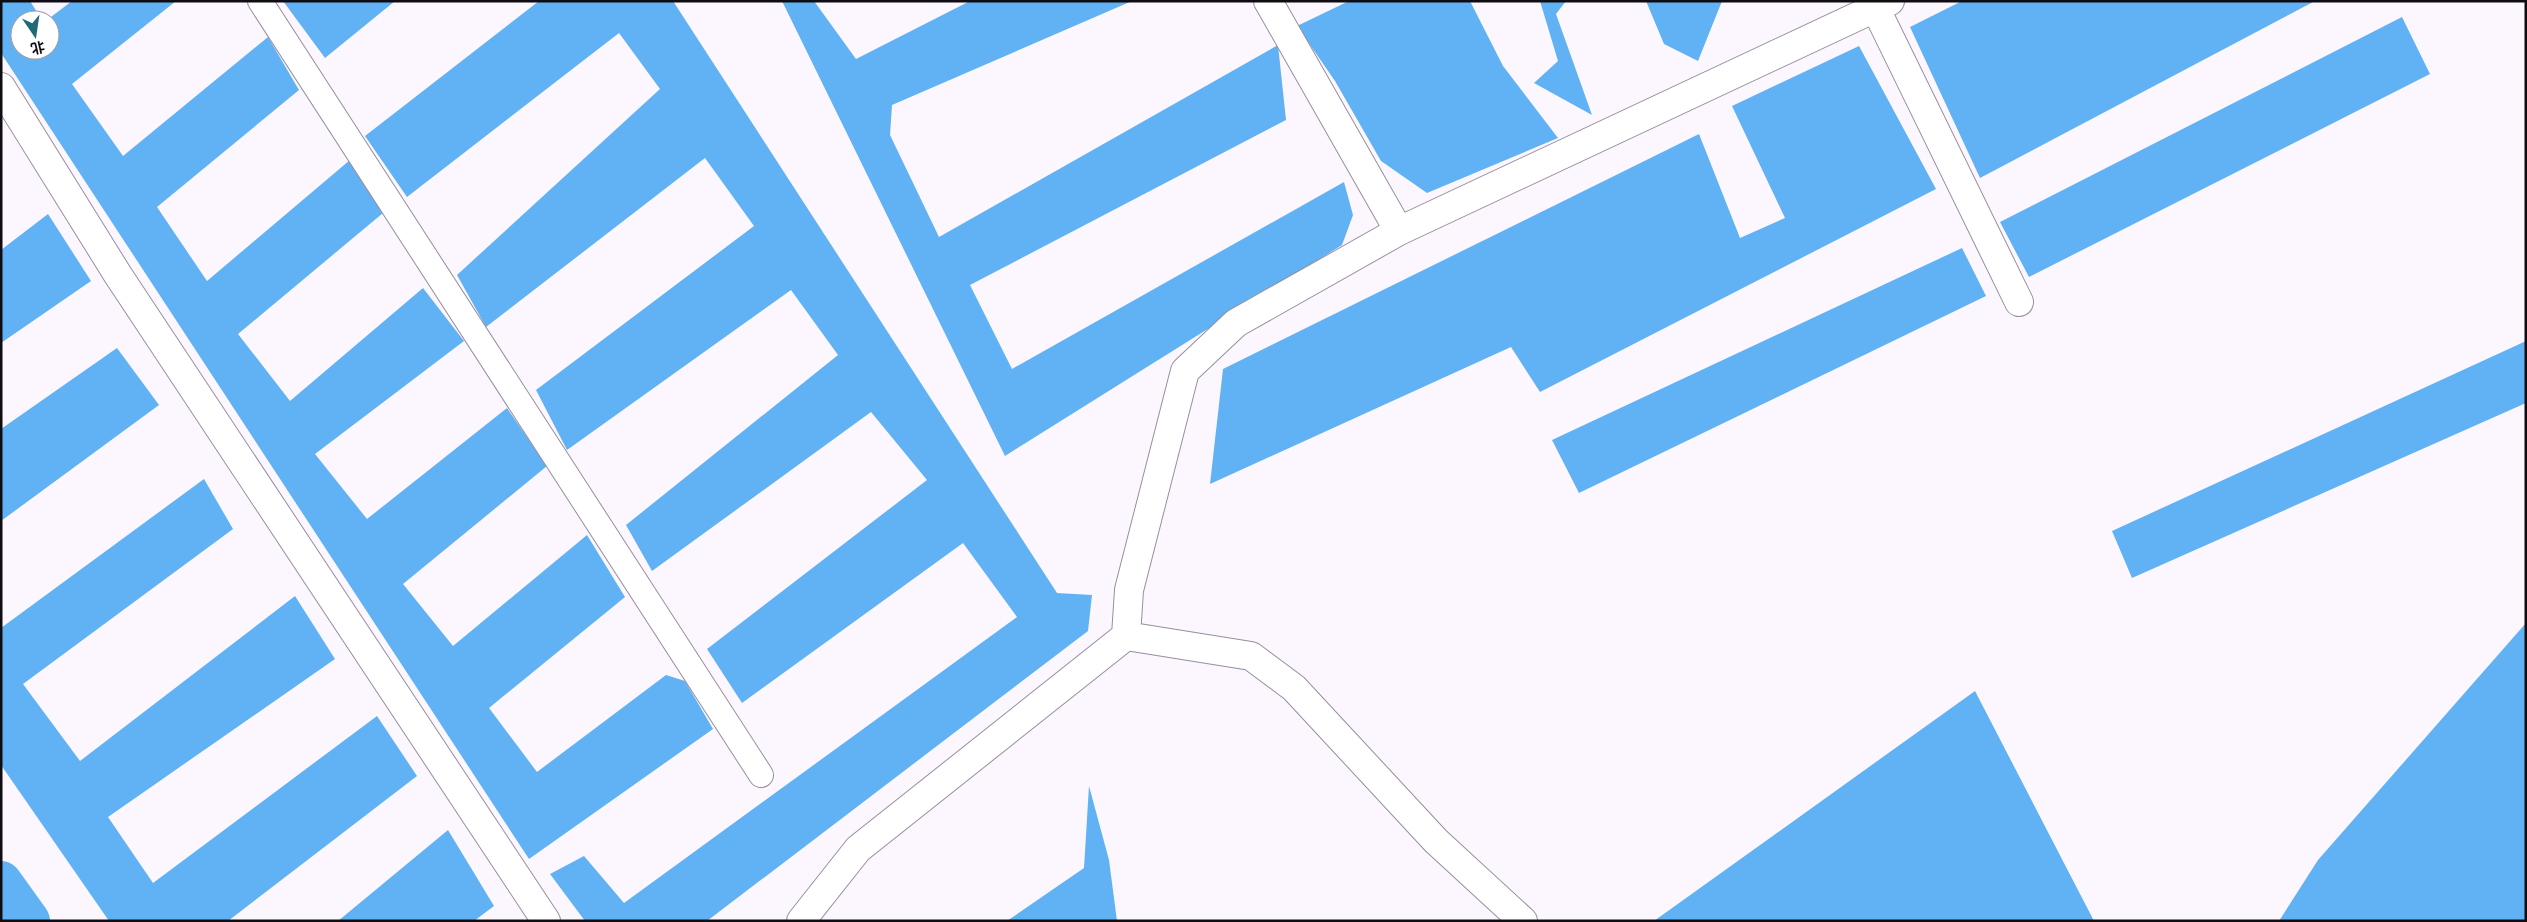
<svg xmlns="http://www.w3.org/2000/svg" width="2527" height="922" font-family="Mulish,'Noto Sans SC',sans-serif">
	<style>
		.water { fill: #60b2f4 }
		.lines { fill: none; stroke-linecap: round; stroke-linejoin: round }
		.canal { stroke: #60b2f4; stroke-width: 42 }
		.service-casing { stroke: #988e9e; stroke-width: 26 }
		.minor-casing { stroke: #988e9e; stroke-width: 30 }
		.service { stroke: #fff; stroke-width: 24 }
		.minor { stroke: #fff; stroke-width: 28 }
	</style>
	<rect width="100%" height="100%" fill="#fcf7ff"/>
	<path class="water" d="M1,1H30L42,20H20V50H50V20H47L72,1H176L72,84L123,156L268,37L299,90L157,207L207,281L350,160L383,213L238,334L290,401L423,288L464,341L315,454L367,519L507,408L547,466L403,584L453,646L587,535L625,597L489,708L537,772L666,675L685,681L713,729L529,859L1,53Z
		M283,1H395L325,58Z
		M539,1H673L1057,593L1092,595L1088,631L707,921H585L550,874L584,856L624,903L1017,617L963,543L742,703L707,649L927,480L871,412L652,571L626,525L838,355L791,290L567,450L536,390L754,226L705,158L486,327L457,275L660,89L619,33L407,197L365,136Z
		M782,1H814L856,59L970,1H1132L892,105L890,135L939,237L1278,45L1286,120L970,285L1012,369L1344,182L1353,215L1342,245L1005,456Z
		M1349,1H1470L1503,66L1558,138L1427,193L1381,161L1335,81L1297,26Z
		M1540,1H1566L1556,14L1592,115L1534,83L1558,61Z
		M1646,1H1722L1698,61L1664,44Z
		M1962,1H2315L1980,178L1910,27Z
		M2402,17L2430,74L2029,277L2000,222Z
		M1859,46L1936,189L1540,392L1511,347L1210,484L1223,369L1699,134L1740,238L1785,218L1732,106Z
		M48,214L91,281L1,343V250Z
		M1962,248L1986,296L1579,493L1552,440Z
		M2526,341V403L2132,578L2112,531Z
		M117,348L159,405L1,521V429Z
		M204,479L233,529L23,684L80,761L295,596L335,659L108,817L153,883L377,716L417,776L228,921H109L1,765V628Z
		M2526,623V921H2279L2318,860Z
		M1975,691L2094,921H1654Z
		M1089,786L1109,860L1117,921H1007L1084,868Z
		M448,830L494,906L474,921H338Z"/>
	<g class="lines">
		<path class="canal" d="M1,882L29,921"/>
		<g class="service-casing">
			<path id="service" d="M260,1L761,775"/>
		</g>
		<g class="minor-casing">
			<path id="minor" d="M1268,1L1399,231
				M1872,1L2019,302
				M1,87L118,275L546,921
				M1126,636L1129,590L1185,371L1236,323L1399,231L1890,1
				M801,921L858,849L1126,636L1251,656L1294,688L1436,841L1523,921"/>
		</g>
		<use href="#service" class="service"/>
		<use href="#minor" class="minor"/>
	</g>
	<rect width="2527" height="922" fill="none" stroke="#0f0c12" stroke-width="5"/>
	<g transform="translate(35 35) rotate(167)"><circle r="24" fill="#ffffff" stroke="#9f9ea0"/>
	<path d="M0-4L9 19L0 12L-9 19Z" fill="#206975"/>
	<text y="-8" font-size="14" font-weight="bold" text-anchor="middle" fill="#0f0c12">北</text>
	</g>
</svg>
